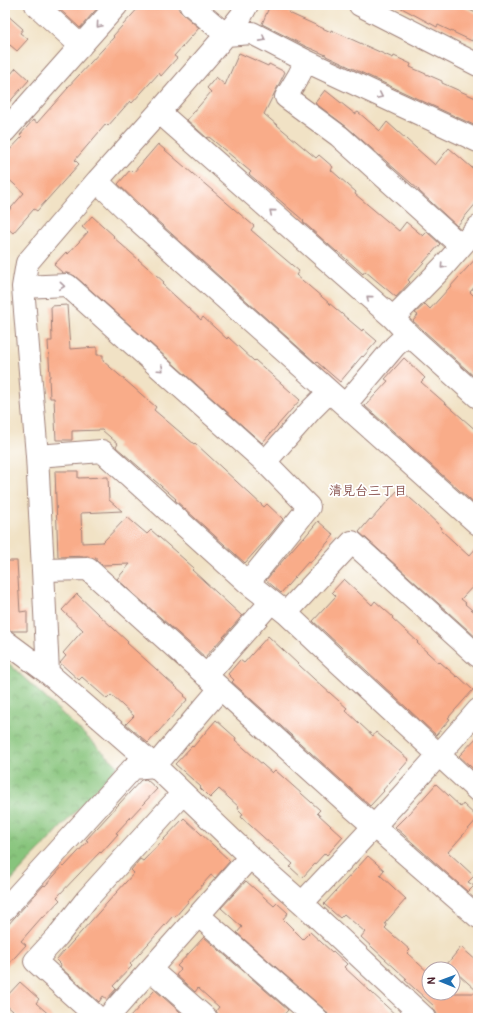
<svg xmlns="http://www.w3.org/2000/svg" width="483" height="1023" font-family="Pangolin,'Klee One',sans-serif">
	<style>
		.park { fill: url(#park-crowns); stroke: #687253 }
		.building { fill: #f9ac89 }
		.lines { fill: none; stroke-linecap: round; stroke-linejoin: round }
		.minor-casing { stroke: #9e8078; stroke-width: 24 }
		.minor { stroke: #fff; stroke-width: 22 }
		.oneway { stroke: #ae9aa0 }
		.labels { text-anchor: middle; stroke-width: 3.5; stroke-linejoin: round; paint-order: stroke }
		.neighbourhood-label { font-size: 13px; font-weight: bold; fill: #87504c; stroke: #fff }
	</style>
	<defs>
		<pattern id="park-crowns" width="20" height="18" patternUnits="userSpaceOnUse"><rect width="20" height="18" fill="#87c47b"/><path d="M2 6a3 3 0 1 1 6 0M12 15a3 3 0 1 1 6 0" fill="none" stroke="#709f65"/></pattern>
	</defs>
	<rect width="100%" height="100%" fill="#fff"/>
	<filter id="ink" filterUnits="userSpaceOnUse"><feTurbulence type="fractalNoise" baseFrequency=".025" numOctaves="2"/><feDisplacementMap in="SourceGraphic" scale="8" xChannelSelector="R" yChannelSelector="G"/><feConvolveMatrix kernelMatrix="1 2 1 2 8 2 1 2 1" color-interpolation-filters="sRGB"/></filter>
	<filter id="wash" filterUnits="userSpaceOnUse"><feTurbulence type="fractalNoise" baseFrequency=".012" numOctaves="4" result="noise"/><feDisplacementMap in="SourceGraphic" scale="16" xChannelSelector="R" yChannelSelector="G"/><feGaussianBlur stdDeviation="0.9" result="paint"/><feColorMatrix in="noise" values="0 0 0 0 0 0 0 0 0 0 0 0 0 0 0 0 0 1.4 0 .05"/><feComposite in="paint" operator="in"/></filter>
	<g filter="url(#wash)">
		<rect width="100%" height="100%" fill="#f1e2c5"/>
		<path class="park" d="M5,660L118,766L5,887Z"/>
		<g id="blocks">
			<path class="building" d="M55,5H100L80,28Z
				M141,5H179V10L183,14L199,28L174,56L177,58L161,76L159,73L132,103L130,101L108,126L106,124L75,160L79,164L37,211L34,209L13,233L5,226V215L24,193L5,176V155L22,137L20,135L33,120L37,123L68,88H67L114,37L113,36Z
				M270,5H278L291,11L289,13L331,32V30L393,58L394,56L411,64L410,67L442,81V83L478,99V127L418,99L326,56V55L305,46L262,24Z
				M396,5H459L478,14V27L472,41L438,25L437,27Z
				M5,13L23,29L20,33L28,39L17,51L10,45L5,50Z
				M239,53L268,66L269,64L285,72L264,114L316,158L319,155L333,167L331,170L356,192L355,194L399,231L406,222L423,236L427,232L440,244L408,280L410,282L396,297L365,271L363,274L337,251V252L303,222L304,221L249,174L251,172L209,137L207,138L187,120L211,92L207,88L216,77L225,85Z
				M16,68L29,80L5,107V81Z
				M325,90L355,114L358,112L380,131L387,122L435,165L449,148L478,173V201L457,226L419,191V190L347,127L315,103Z
				M158,144L254,226L251,230L299,271L296,275L362,331L363,329L377,341L363,357L362,356L340,382L317,362L316,363L144,209L118,184L130,170L133,173Z
				M92,216L114,236L113,237L164,282L162,284L201,320L203,317L227,339L228,337L254,361L255,360L300,400L262,443L75,276L67,273H63L54,265L66,252L68,254L88,232L82,227Z
				M478,256V283L470,292L478,300V380L413,321L418,315L415,313L425,304L430,309Z
				M67,305L70,349L97,347V355H103V361L156,407L154,410L194,444L195,443L264,507L267,504L283,519L270,535L245,563L175,500L176,499L116,447L118,444L102,430L72,431V440H56L54,398H50L49,377H50L48,341H52L51,306Z
				M404,358L425,378L421,382L478,432V507L365,406L388,381L385,379Z
				M55,471H78V478L108,477L109,500L122,511L81,513L82,543L103,542L127,517L147,534L151,530L194,568L192,570L242,616L205,657L117,579L130,564L102,565L96,560V557L91,558L88,556L58,557Z
				M397,491L401,495L403,492L418,505L442,528L441,530L469,556L478,546V581L461,599L466,603L465,604L478,615V639L359,532L370,519L371,520Z
				M318,521L334,535L310,563L308,562L281,593L266,580L303,537L304,538Z
				M5,561H17L20,612L27,611V631H13L5,629Z
				M344,579L372,605L375,601L393,617L392,618L418,642L417,643L439,663L440,662L457,677L458,676L473,690L448,718L450,719L436,735L313,621L336,596L332,592Z
				M77,594L98,614L128,642L127,643L185,695L184,696L188,699L148,743L126,724L134,716L111,695L107,699L82,677L79,680L60,663L66,656L63,653L83,630L62,610Z
				M268,636L314,679L347,708L345,710L373,736L376,732L409,760L383,790L384,791L370,806L232,682L234,680L228,674L240,660L244,663Z
				M216,720L236,738L235,740L272,773L275,770L320,810L317,813L343,837L327,855L325,853L302,878L290,867L293,864L241,817L243,814L238,809L239,807L219,789L210,798L200,788L201,787L175,764L192,746L193,747Z
				M478,736V773L459,756Z
				M146,779L157,789L116,833L118,834L101,853L100,852L57,897L60,900L43,918L42,917L21,941L26,945L5,968V926L6,927L44,885L45,886L63,866L64,867L88,841L86,840L141,780Z
				M436,784L461,807L463,804L478,818L448,852L474,876L468,882L474,886L468,892L395,827L408,814H409Z
				M184,818L230,861L215,878L211,875L188,901V902L175,917L173,916L148,944L130,964L132,966L113,986L116,989L107,999L103,996L99,1002L60,967L61,965L56,960L134,873L131,870L140,859L143,861Z
				M368,856L384,870L380,875L406,899L385,923L387,926L385,928L410,950L407,953L429,973V993H478V1018H437V1014L433,1008L434,1006L405,980L407,979L361,937L365,932L344,914L340,918L324,904Z
				M246,881L274,906L277,903L288,913L283,919L303,939L310,932L332,952L333,951L347,964L344,967L399,1018H330L328,1016V1014L324,1009L237,933L242,927L221,908Z
				M204,937L288,1010L281,1018H218V1014L216,1011L219,1007L198,988L195,992L176,975L181,969L177,966Z
				M461,947L478,962V992L447,964Z
				M20,982L39,999L36,1003L53,1018H21L5,1004V998Z
				M155,990L187,1018H129Z"/>
		</g>
	</g>
	<g filter="url(#ink)">
		<use href="#blocks" fill-opacity="0" stroke="#9e8078" stroke-width="1"/>
		<g class="lines">
			<g class="minor-casing">
				<path id="minor" d="M36,5L81,46
					M191,5L226,35L252,33L306,61L478,141
					M360,5L478,65
					M306,61L299,75L286,97L339,136L461,246
					M159,112L393,318L408,334L478,397
					M5,131L117,5
					M97,181L135,218L478,524
					M23,287L67,285L265,462L309,507L248,583
					M393,318L443,267L478,227
					M345,405L395,346L408,334
					M37,456L102,451L248,583L286,613L337,661L478,791
					M265,462L311,410L329,392
					M43,570L88,569L353,808L478,917
					M286,613L352,542L478,656
					M5,641L48,673L155,766L250,857L302,903L425,1018
					M48,673L43,570L37,456L23,287L27,263L97,181L159,112L226,35L241,16L247,5
					M206,676L271,602
					M302,903C362,840 421,776 478,710
					M5,909L133,768L155,766L196,717L220,689
					M198,915L316,1018
					M151,970L206,1018
					M98,1018L35,961L57,937L87,899L183,793
					M107,1018L250,857"/>
			</g>
			<use href="#minor" class="minor"/>
		</g>
		<defs><path id="oneway-chevron" d="M-2-3.5L2.5 0L-2 3.5" fill="none" stroke-width="1.6" stroke-linecap="round" stroke-linejoin="round"/></defs>
		<g class="oneway">
			<use href="#oneway-chevron" transform="translate(99 25) rotate(131)"/>
			<use href="#oneway-chevron" transform="translate(263 39) rotate(28)"/>
			<use href="#oneway-chevron" transform="translate(380 96) rotate(25)"/>
			<use href="#oneway-chevron" transform="translate(272 212) rotate(-139)"/>
			<use href="#oneway-chevron" transform="translate(443 266) rotate(132)"/>
			<use href="#oneway-chevron" transform="translate(62 286) rotate(5)"/>
			<use href="#oneway-chevron" transform="translate(369 298) rotate(-139)"/>
			<use href="#oneway-chevron" transform="translate(161 369) rotate(42)"/>
		</g>
	</g>
	<g class="labels">
		<g class="neighbourhood-label">
			<text x="368" y="495">清見台三丁目</text>
		</g>
	</g>
	<rect width="483" height="1023" fill="none" stroke="#fff" stroke-width="20"/>
	<g transform="translate(441 981) rotate(271)"><circle r="19" fill="#ffffff" stroke="#b7a5aa"/>
	<path d="M0-3L7 15L0 10L-7 15Z" fill="#1f6fb2"/>
	<text y="-6" font-size="11" font-weight="bold" text-anchor="middle" fill="#4a1f2b">N</text>
	</g>
</svg>
